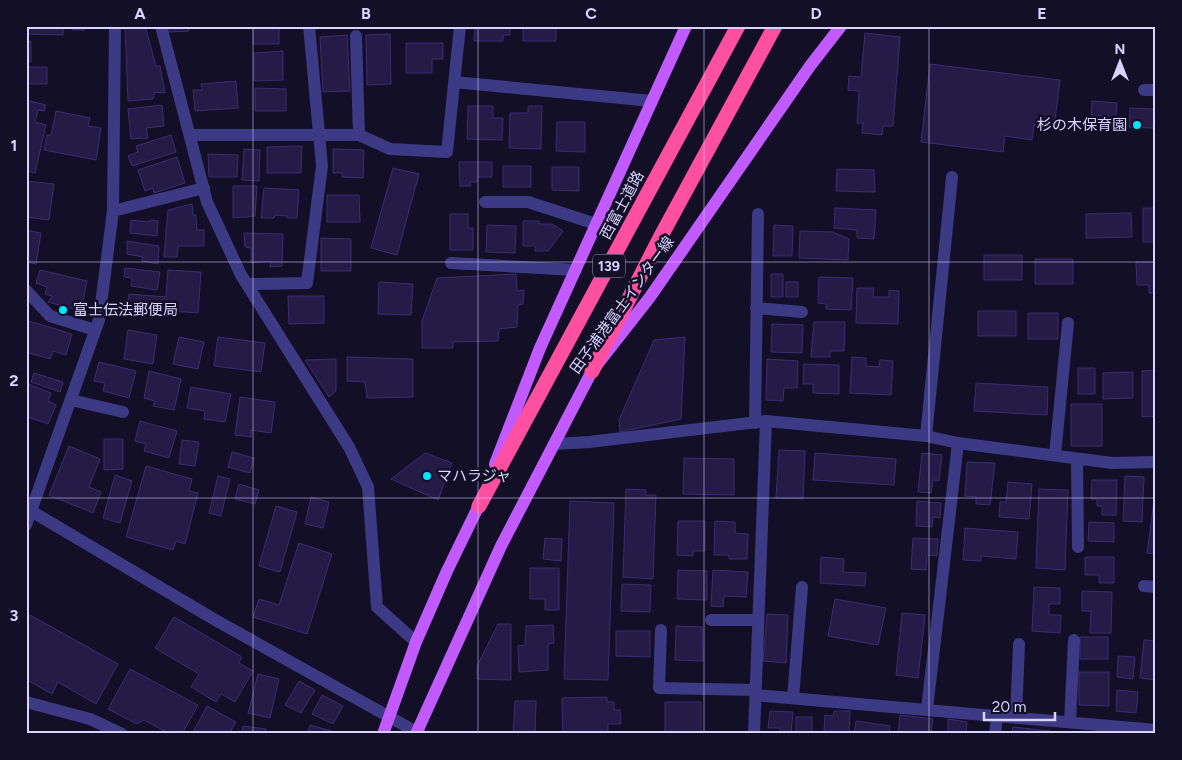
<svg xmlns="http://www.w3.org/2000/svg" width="1182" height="760" font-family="Figtree,'Noto Sans JP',sans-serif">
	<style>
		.building { fill: #241b47; stroke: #3b2d73 }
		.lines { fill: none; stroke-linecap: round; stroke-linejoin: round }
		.minor { stroke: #3d3a85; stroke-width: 12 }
		.major { stroke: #c25bff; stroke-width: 12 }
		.highway { stroke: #ff4fa3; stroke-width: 15 }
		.grid { fill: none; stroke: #d9d4ff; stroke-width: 1; stroke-opacity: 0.55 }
		.poi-dot { fill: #00e5ff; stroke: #130f26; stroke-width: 2 }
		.labels { text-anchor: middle; stroke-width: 5; stroke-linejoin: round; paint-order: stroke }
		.shield { fill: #130f26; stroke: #9e99be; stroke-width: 1 }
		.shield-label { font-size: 14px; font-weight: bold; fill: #d9d4ff }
		.poi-label { font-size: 15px; fill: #d9d4ff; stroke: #130f26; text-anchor: start }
		.street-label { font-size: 15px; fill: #d9d4ff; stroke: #130f26 }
		.neatline { fill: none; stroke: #d9d4ff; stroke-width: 2 }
		.grid-label { font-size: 16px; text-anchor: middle; font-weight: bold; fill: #d9d4ff }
	</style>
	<rect width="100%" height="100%" fill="#130f26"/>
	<path class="building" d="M26,26H63V35L26,34Z
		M73,26H84V30H72Z
		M125,26H145L156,66H160L165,93L155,92L153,99L128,101Z
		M169,26H189V31L169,32Z
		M253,26H279V44H253Z
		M475,26H510V35H503V41H474Z
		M523,26H556V41H523Z
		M865,33L900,37L893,126H883L882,135L862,133L863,123H857L859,91L848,90L849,76L861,77Z
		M390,34L391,84L367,85L366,35Z
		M347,35L350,91L323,92L320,37Z
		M26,41H31V62H26Z
		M406,43H443V59H432V73H406Z
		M283,51V80L254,81V53Z
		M930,64L1060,80L1054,128L1034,125L1032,140L1005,136L1003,152L921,142Z
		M26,67H47V84H26Z
		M236,81L238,108L195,111L193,90H202L201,84Z
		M255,88L286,89V111H255Z
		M26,100L46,105L44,111L38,110L35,122L46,125L35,173L26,171Z
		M1092,101L1117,103L1116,117L1091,115Z
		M162,105L164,126L146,128L148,138L131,139L128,109Z
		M468,106H493V118H503L502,140L467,139Z
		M528,106H542L541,149L509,148L510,113H528Z
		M1130,108L1154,109L1153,128L1129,127Z
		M56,111L90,118L88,126L101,128L96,160L44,150L47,135H51Z
		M557,122H585V152L556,151Z
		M171,135L176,152L132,166L128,156L138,152L136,146Z
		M302,146L301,173H267V147Z
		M244,149L260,150L259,181L242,180Z
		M333,149L364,150L363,178L342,177V173H333Z
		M208,154L238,155L237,177H209Z
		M177,157L185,183L154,193L153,188L145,191L138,170Z
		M459,162H492V177H477V182H470L471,186H460Z
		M503,166H531V187H503Z
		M552,167H579V191L552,190Z
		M393,168L419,174L397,255L371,248Z
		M837,169L874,170L875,192L836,191Z
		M26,181L54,184L49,220L26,217Z
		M233,186H257L255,216L233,218Z
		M264,188L299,190L297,218H287V216L275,215L274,218H261Z
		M327,195H359L360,222H327Z
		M192,204L193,215H196L197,230H204V246H178L177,257H164L168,210Z
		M835,208L876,210L874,239L857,238V230L834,228Z
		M1143,208H1156V242H1143Z
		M1131,213L1132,237L1086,238V214Z
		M450,214H468V228H473V250H450Z
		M131,220L148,222L151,220L158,221L157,236L130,233Z
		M523,221H539V224H552L563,231L548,251H535V246H523Z
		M487,225L516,226L515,253L486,252Z
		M774,225L793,226L792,256H773Z
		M26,230L41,233L36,264L26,262Z
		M800,231L833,232L849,239L848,260L799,258Z
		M244,233L283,234L282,266L270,267L271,261L251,263V248L245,247Z
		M321,238L351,239V271H321Z
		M127,241L159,246L158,264L142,261L143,257L127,254Z
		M984,255H1022V280H984Z
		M1035,259H1073V284H1035Z
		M1136,262H1156V293H1149V285H1137Z
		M125,268L160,272L157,290L131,286L132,278L124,277Z
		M40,270L87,281L81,311L48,302L52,296L45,294L47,287L36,283Z
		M168,270L201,272L198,313L128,308L129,294L166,297Z
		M516,274L517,291L524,290L523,304L518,305L517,327L499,329L498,341L453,342V348H422V321L437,278Z
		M771,274H783V297H771Z
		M819,277L853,278L851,310L826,309V304L818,303Z
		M379,282L413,284L411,315L378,314Z
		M786,282H798V297H786Z
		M857,288H874L873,297H889V290L899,291L898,324L856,323Z
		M288,296H324V323L289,324Z
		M978,311H1016V336H978Z
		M1028,313H1058V339H1028Z
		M26,320L72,334L66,355L53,351L50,359L26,352Z
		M814,322H845L844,351H830V357H811Z
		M772,324L803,325L802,353L771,352Z
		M128,330L157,335L153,364L124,359Z
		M179,337L204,342L198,369L173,364Z
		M218,337L265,343L261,372L214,366Z
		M685,337L681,419L620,432L619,420L654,340Z
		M347,357L413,359V397L367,398L365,382L347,381Z
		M852,357L866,358V366L879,367L880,360L893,361L891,395L850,393Z
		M336,359V391L329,397L305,360Z
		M767,359L798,361L797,388H784L783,401L766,400Z
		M99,362L136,371L129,398L103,391L105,383L94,381Z
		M804,364L839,365V394L813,393V384H803Z
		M1078,368H1095V394H1078Z
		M1156,370V416L1142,417V371Z
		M149,371L181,379L174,410L153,406L155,401L144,398Z
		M1133,372V398L1103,399V373Z
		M34,373L63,382L60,392L31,382Z
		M26,383L51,393L48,401L56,405L48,424L28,417V423L26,422Z
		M976,383L1048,387L1047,415L974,411Z
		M191,387L231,394L225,422L204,419L205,411L187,408Z
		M240,397L275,402L271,433L251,430V437L235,435Z
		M1071,404H1102V446H1071Z
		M140,421L177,431L169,458L144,451L146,444L135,441Z
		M104,439H123V469L104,470Z
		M182,440L199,442L195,466L179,464Z
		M69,446L100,459L89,487L101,492L93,513L49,495Z
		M779,450L805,451L803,499L776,498Z
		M232,452L254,458L250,473L228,467Z
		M425,453L452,463L438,500L391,479Z
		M815,453L896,459L894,485L813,480Z
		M922,453L942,455L939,481L933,480L931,493L918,492Z
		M684,458L734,459V495L683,494Z
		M967,462L995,463L990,505L976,504V497L965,496Z
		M146,466L192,479L189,491L198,493L185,544L176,541L173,550L126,537Z
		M115,475L132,481L120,523L103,518Z
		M218,476L230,479L221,516L209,513Z
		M1125,476L1144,477L1142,522L1123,521Z
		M1092,480H1117L1116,515H1102V506H1097V499H1091Z
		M1008,482L1032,484L1029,519L999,517L1000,502H1006Z
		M239,484L259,490L255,504L235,499Z
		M1156,486V554L1147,553Z
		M626,489L646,490L645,495H656L653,579L623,577Z
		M1039,489L1068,490L1065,570L1036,568Z
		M311,497L329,502L323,528L305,524Z
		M570,501L614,503L608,680L564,679Z
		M917,501L941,503L940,518L933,517L932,527L916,526Z
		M276,506L297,512L280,572L259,566Z
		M678,521H705V551H693V556L677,555Z
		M715,521L735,522V533L748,534L747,559H729V555H714Z
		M1089,522L1114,523V542L1088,541Z
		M965,528L1018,532L1016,559L981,556V561L963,560Z
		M545,538L562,539L561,561L543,559Z
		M913,538L938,539L937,556L927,555L926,570L911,569Z
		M299,543L332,554L307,634L253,617L259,599L279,605Z
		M821,557L844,559L843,572L866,573L865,586L820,583Z
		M1085,557H1114V583H1099V575H1085Z
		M530,568H559V610H545V599H530Z
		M678,570L707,571V600L677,599Z
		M713,570L748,572L746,597L724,596L723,607L711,606Z
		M622,584L651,585L650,612L621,611Z
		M1034,587L1060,588V604H1049V615H1061L1060,633L1032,631Z
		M1082,591L1112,592L1111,633H1090L1091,611H1082Z
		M835,599L886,608L878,645L828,636Z
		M902,613L925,615L918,678L896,675Z
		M767,614L788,615L786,663L763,661Z
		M30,615L118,664L96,704L58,682L52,694L29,681L26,687V621Z
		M174,617L242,657L239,663L253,671L235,702L221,694L216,702L191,687L199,674L155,648Z
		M498,624H511V680L477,679V666Z
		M553,625L554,643L548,644V670L519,672L518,646L525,645L526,626Z
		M676,626L702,627L703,661L675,660Z
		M616,631H650V657L616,656Z
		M1080,637H1108V659H1080Z
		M1144,640L1156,641V680L1140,678Z
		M1118,656L1135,657L1133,679L1117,677Z
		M130,669L198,705L182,734H170L144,720L137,724L108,709Z
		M1079,672H1109V706L1079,705Z
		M258,674L279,679L270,718L248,713Z
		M299,681L315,690L301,713L285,705Z
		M1117,690L1138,692L1136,713L1116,711Z
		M322,695L343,706L333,724L312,714Z
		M607,697V702H614V710H620L621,724H608V733L563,734L562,698Z
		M515,701H536L535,734H513Z
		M665,702H701V732H665Z
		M207,706L236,722L229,734H192Z
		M770,711L793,712L791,734H780V728H768Z
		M834,711H850L849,733L824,732L825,715L833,716Z
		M26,712L28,732L26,733Z
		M900,715L933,719L931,734H898Z
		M796,717H812V734H796Z
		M948,719L967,722L966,734H948Z
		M856,721L890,726L889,734H854Z
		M310,725L342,734H308Z
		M243,726L266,729L265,734H242Z
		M1013,727L1050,731V734H1012Z"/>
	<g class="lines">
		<path class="minor" d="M161,26L207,202L241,275L349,447L368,487L377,607L416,642
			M356,36L359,135
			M454,82L652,101
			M1144,90H1156
			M190,135H359L390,149L447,152L460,26
			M485,202H528L596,224
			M113,211L204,188
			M451,263L576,270
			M247,284L307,283L322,166L309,26
			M26,290L50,316L95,330
			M756,308L802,312
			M71,400L123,412
			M755,423L758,214
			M926,436L952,177
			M554,444L589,442L766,421L926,436L958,443L1112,463L1156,462
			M1055,455L1068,323
			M1077,459L1078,547
			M26,508L217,621L420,734
			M26,525L99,320L113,211L115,26
			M1144,586L1156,587
			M711,620H758
			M661,630L659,688L755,690
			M755,695L1156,730
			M793,698L802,587
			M26,702L90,719L122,734
			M927,709L958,443
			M1016,718L1019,644
			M1070,722L1074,640
			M754,734L766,421
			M995,734L997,717"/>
		<path class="major" d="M495,464L540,348L686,26
			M383,734L416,642L447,571L483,497
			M416,734L501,546L592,371L650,297L810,66L841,26"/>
		<path class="highway" d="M592,371L661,236L775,26
			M479,506L738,26"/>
	</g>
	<path class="grid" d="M253,26V734M478,26V734M704,26V734M929,26V734M26,262H1156M26,498H1156"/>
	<g class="poi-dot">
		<circle cx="1137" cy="125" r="5"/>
		<circle cx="63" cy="310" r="5"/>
		<circle cx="427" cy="476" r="5"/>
	</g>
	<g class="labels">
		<rect class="shield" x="593" y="254.5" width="32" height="23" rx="4"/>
		<g class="shield-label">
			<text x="609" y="271">139</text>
		</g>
		<g class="poi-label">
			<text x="1127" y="130" text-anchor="end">杉の木保育園</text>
			<text x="73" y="315">富士伝法郵便局</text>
			<text x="437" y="481">マハラジャ</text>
		</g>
		<g class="street-label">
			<text transform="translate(622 205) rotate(-62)" y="5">西富士道路</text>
			<text transform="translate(622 305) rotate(-54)" y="5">田子浦港富士インター線</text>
		</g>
	</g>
	<rect width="1182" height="760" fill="none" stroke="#130f26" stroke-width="55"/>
	<g transform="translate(1120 62)" stroke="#130f26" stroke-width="4" paint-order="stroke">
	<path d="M0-4L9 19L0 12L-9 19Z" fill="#d9d4ff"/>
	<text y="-8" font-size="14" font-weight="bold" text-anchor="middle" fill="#d9d4ff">N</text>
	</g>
	<path d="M984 712v8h71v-8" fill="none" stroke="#d9d4ff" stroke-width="2.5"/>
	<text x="992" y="712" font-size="15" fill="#d9d4ff" stroke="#130f26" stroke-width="4" paint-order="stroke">20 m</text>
	<rect x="28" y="28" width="1126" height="704" class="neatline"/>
	<g class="grid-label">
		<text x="140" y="19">A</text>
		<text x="366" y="19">B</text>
		<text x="591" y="19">C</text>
		<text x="816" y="19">D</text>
		<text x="1042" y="19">E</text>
		<text x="14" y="151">1</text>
		<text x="14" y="386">2</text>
		<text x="14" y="621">3</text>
	</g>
</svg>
